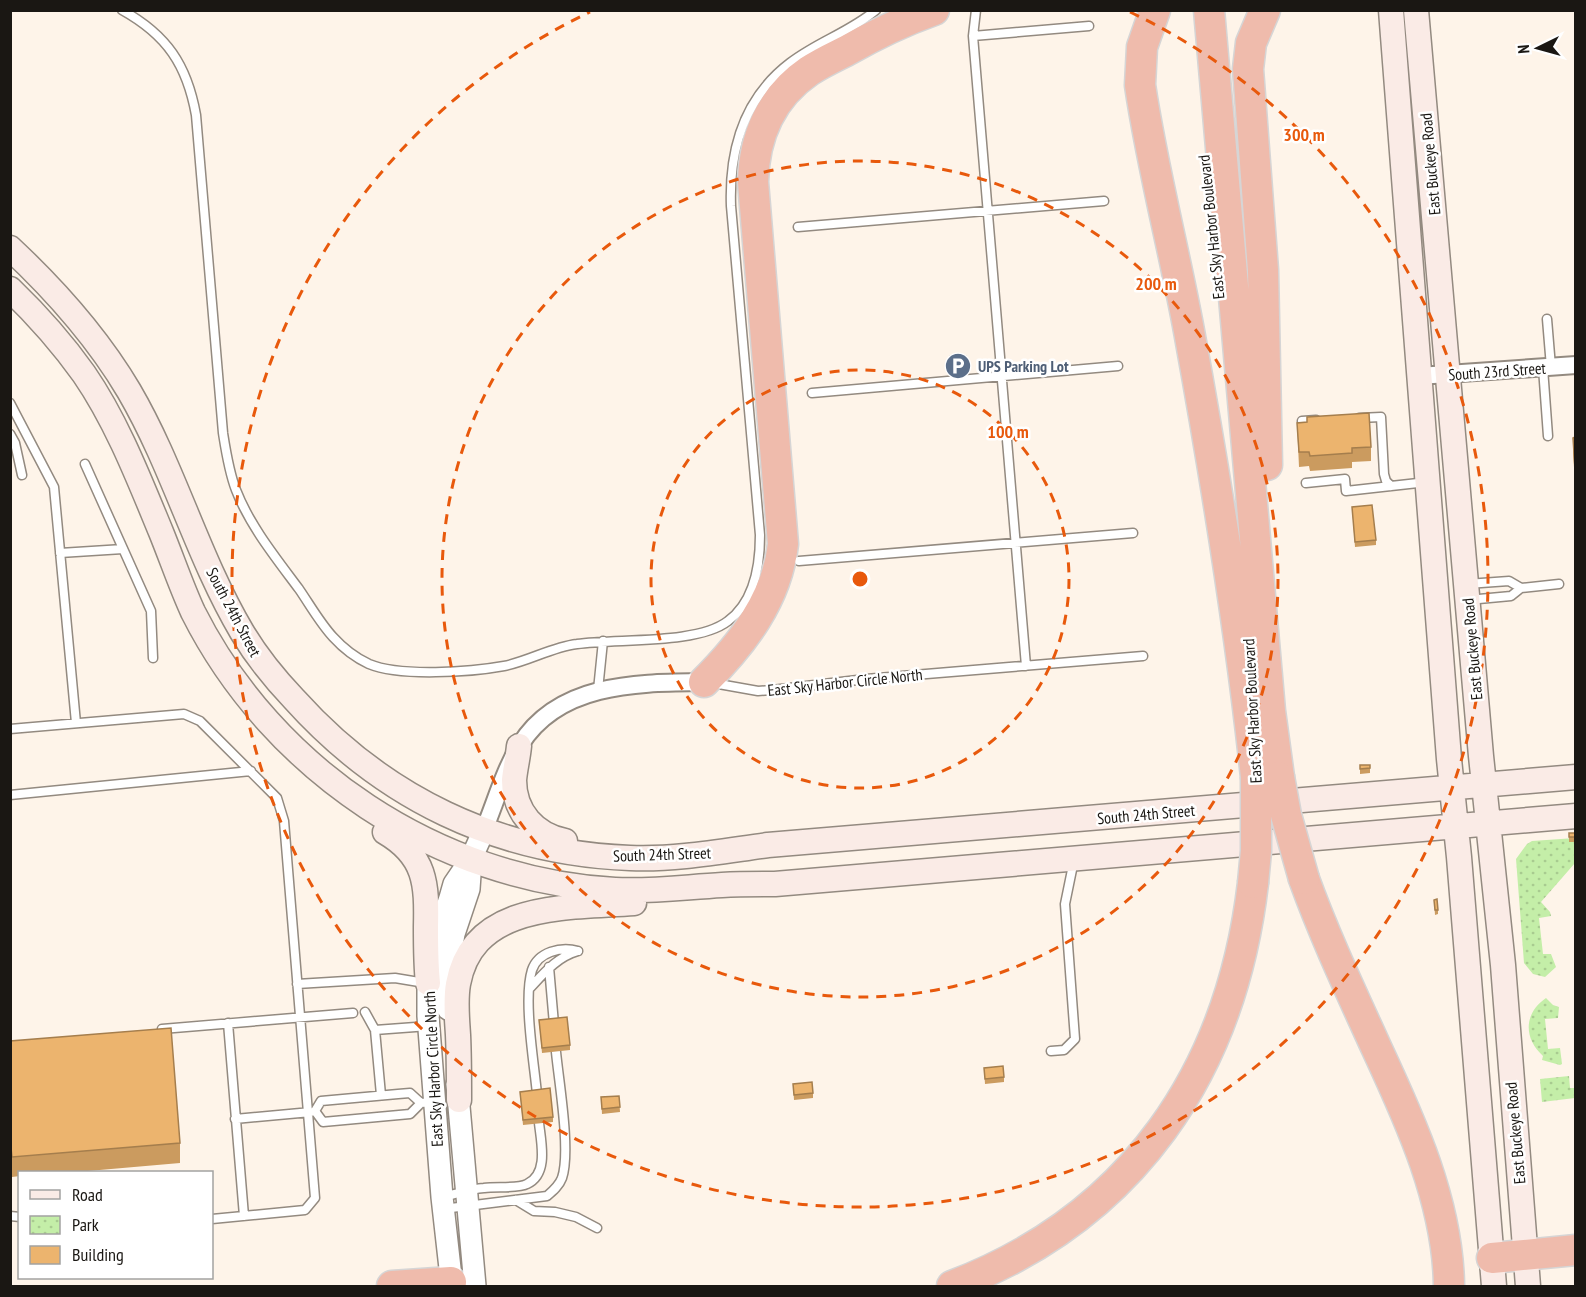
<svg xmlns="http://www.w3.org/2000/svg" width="1586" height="1297" font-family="'PT Sans Narrow',sans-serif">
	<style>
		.park { fill: url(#park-dots) }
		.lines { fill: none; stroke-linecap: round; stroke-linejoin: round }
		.service-casing { stroke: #938a80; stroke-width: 11 }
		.minor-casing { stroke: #938a80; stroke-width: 20 }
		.tertiary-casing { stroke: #938a80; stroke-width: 24 }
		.secondary-casing { stroke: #938a80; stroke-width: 27 }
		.motorway-casing { stroke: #d6d5d5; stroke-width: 33 }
		.service { stroke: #fff; stroke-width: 8 }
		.minor { stroke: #fff; stroke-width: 16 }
		.tertiary { stroke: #fff; stroke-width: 21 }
		.secondary { stroke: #faebe6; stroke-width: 24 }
		.motorway { stroke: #efbbac; stroke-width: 30 }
		.motorway-bridge-casing { stroke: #d6d5d5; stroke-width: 33; stroke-linecap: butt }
		.motorway-bridge { stroke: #efbbac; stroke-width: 30 }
		.wall { fill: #cb9b5f }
		.building { fill: #ecb46e; stroke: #a57e4d; stroke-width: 1.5 }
		.ring { fill: none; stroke: #e8590c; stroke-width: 3; stroke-dasharray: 10 8 }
		.labels { text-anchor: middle; stroke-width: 5; stroke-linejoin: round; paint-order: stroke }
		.street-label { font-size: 16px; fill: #1a1713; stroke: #fff }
		.service-label { font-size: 16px; font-weight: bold; fill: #4e5e75; stroke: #fff; text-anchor: start }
		.centre { fill: #e8590c; stroke: #fff; stroke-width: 3 }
		.ring-label { font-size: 18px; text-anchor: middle; font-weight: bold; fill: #e8590c; stroke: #fff; stroke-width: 5; stroke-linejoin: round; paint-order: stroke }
	</style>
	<defs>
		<pattern id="park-dots" width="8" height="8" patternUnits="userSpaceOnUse" patternTransform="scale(1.5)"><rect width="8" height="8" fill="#c4eea8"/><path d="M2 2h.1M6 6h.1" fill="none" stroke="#a8cb90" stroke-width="1.8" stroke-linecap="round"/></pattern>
	</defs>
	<rect width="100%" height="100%" fill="#fef4e9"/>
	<path class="park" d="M1575,838V863L1541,902L1550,912L1551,916L1539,918L1543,954H1551L1556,967L1545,977L1533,974L1524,963L1516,859L1527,844L1532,841Z
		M1546,998L1553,1005L1559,1007L1558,1018L1545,1019L1548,1049L1560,1048L1562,1064L1560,1065L1542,1060L1543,1056C1523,1038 1524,1013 1546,998Z
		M1569,1076L1570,1088H1575V1098L1542,1102L1540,1079Z"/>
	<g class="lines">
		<g class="service-casing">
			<path id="service" d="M122,10C167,35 187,65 196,115L223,433C226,452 229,472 236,490C250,526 276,558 299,589C310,605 320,623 333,637C343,648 356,658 369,664C400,677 471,672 504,666C529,661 552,647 577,644C617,638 697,645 728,621C754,602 760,565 760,535L731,206C729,150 744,98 790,63C817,42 850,32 876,10
				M976,10L973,36L1026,666
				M973,36L1089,26
				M798,227L1104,201
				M1547,319L1551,367
				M1543,368L1548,436
				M812,393L1118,366
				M10,403L54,487L76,723
				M1359,418L1381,417L1384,474L1386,481L1391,486
				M1302,421L1316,420
				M10,434L15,443L22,475
				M85,464L151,611L153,658
				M1306,483L1345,479L1346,491L1427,482
				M60,553L123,549
				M799,561L1133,533
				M1467,584L1509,581L1521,588L1559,584
				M1468,600L1511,596L1521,588
				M713,683L758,691L772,690L866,679L1143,656
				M598,690L603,641
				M10,729L184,714L200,721L277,798L284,821L315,1198L305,1210L212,1219
				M10,795L251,771
				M549,967L554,1024
				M297,984L395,978L425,983
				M530,988C544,973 557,957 578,951
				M365,1012L375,1030L381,1095
				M228,1023L244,1216
				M162,1029L353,1013
				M375,1030L429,1026
				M1051,1051L1064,1050L1075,1039L1065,904L1074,860
				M537,1094C534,1062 523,999 532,970C538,952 561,946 578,951
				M315,1111L323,1122L410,1114L421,1103L433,1102
				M315,1111L321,1101L398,1094L410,1093L421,1103
				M235,1119L311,1112
				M442,1197C456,1194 470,1189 484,1188C495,1186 518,1189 527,1184C549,1174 541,1142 539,1123
				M516,1200L534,1211L555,1212L576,1217L597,1228
				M443,1209L547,1196C553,1191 559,1186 562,1178C571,1151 559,1083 556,1052
				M10,1216L20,1217"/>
		</g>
		<g class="minor-casing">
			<path id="minor" d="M1419,376L1576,365
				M484,830C496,801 504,771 520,745C559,682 639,683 704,682"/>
		</g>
		<g class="tertiary-casing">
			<path id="tertiary" d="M448,1009V968L454,934L469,889L471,860
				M457,1084L475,1286
				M452,1286L442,1197L428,1016V983L440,927L450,898L454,884L471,859L484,830"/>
		</g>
		<g class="secondary-casing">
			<path id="secondary" d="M1391,10L1449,759L1459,857L1494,1286
				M1416,10L1481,756L1503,965L1528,1286
				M10,248C56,291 97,337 129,391C174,468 197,556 242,632C257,657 274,678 294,699C383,798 497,853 630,858C676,860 723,851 768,845L1576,777
				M10,289C37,315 62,343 84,374C117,422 139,479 161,532C172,559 181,586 193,612C273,771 438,880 615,890C651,892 686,887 722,885C740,884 758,884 775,884L1576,816
				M519,746C518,757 515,769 514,780C514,812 535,835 565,841
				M385,832C426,856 427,884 426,927C426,946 426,965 428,983
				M459,1100C459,1078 459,1056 458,1035C457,1018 455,1001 458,984C473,901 569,908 634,903"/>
		</g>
		<g class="motorway-casing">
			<path id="motorway" d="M1155,10L1142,47L1140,85C1152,167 1174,249 1189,331C1216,479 1240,627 1256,777
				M1209,10L1270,711L1279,777
				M1265,10L1251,43L1248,69L1263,270L1267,465
				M704,682C742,644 777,600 783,544L753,182C754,137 771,97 809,71C821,63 834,57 846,51C874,35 903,21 934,10
				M1304,879C1325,937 1351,992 1376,1047C1411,1122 1448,1203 1449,1286
				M1492,1258L1576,1250
				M392,1286L451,1282
				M952,1286C1133,1217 1231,1072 1253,883"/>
		</g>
		<use href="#service" class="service"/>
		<use href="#minor" class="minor"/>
		<use href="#tertiary" class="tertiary"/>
		<use href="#secondary" class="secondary"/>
		<use href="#motorway" class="motorway"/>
		<g class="motorway-bridge-casing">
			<path id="motorway-bridge" d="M1279,777L1286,815L1304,879
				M1253,883L1256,851V777"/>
		</g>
		<use href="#motorway-bridge" class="motorway-bridge"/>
	</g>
	<path class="wall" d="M1297,423L1371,447V461L1352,462V468L1310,471L1309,466L1299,467Z
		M1575,437V483L1573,452V438Z
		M1352,507L1376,540V545L1355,547Z
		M1360,765H1370V773L1360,774Z
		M1569,833H1575V842H1569Z
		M1434,900L1438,910V914L1435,915Z
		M539,1020L570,1045V1050L542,1053Z
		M10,1041L180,1143V1163L65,1173H20V1176L12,1177L10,1158Z
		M984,1068L1004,1077V1082L985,1084Z
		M793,1084L813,1093V1098L794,1100Z
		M520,1092L553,1117V1122L523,1125Z
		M619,1096L620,1112L602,1114L601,1097Z"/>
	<path class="building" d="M1369,413L1371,447L1352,448V453L1310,456L1309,452H1299L1297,423L1307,422V417Z
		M1575,437V468L1573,438Z
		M1372,505L1376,540L1355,542L1352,507Z
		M1360,765H1370V768L1360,769Z
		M1569,833H1575V837H1569Z
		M1437,899L1438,910H1435L1434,900Z
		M567,1017L570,1045L542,1048L539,1020Z
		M171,1028L180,1143L12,1157L10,1138V1041Z
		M1003,1066L1004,1077L985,1079L984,1068Z
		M812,1082L813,1093L794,1095L793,1084Z
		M550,1088L553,1117L523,1120L520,1092Z
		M619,1096L620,1107L602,1109L601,1097Z"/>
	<g class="ring">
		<circle cx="860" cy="579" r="209"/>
		<circle cx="860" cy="579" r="418"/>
		<path d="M1130 12A628 628 0 1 1 590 12"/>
	</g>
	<defs>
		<g id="parking-disc" transform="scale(1.35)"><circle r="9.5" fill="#5c6f8a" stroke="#fff"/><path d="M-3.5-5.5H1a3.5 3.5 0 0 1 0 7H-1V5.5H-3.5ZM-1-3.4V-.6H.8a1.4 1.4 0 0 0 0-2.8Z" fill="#fff"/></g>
	</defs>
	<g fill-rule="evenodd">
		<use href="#parking-disc" x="958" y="366"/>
	</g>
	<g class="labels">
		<g class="street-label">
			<text transform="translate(1430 164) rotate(-95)" y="6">East Buckeye Road</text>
			<text transform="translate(1211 227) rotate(-96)" y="6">East Sky Harbor Boulevard</text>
			<text transform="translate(1497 371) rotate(-4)" y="6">South 23rd Street</text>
			<text transform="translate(234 612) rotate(62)" y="6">South 24th Street</text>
			<text transform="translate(1472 649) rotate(-95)" y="6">East Buckeye Road</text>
			<text transform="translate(845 682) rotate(-6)" y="6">East Sky Harbor Circle North</text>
			<text transform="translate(1252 711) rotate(-93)" y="6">East Sky Harbor Boulevard</text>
			<text transform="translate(1146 814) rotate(-5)" y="6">South 24th Street</text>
			<text transform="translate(662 854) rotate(-2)" y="6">South 24th Street</text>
			<text transform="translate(433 1069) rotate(-93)" y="6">East Sky Harbor Circle North</text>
			<text transform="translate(1515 1133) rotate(-95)" y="6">East Buckeye Road</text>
		</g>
		<g class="service-label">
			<text x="978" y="372">UPS Parking Lot</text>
		</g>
	</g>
	<circle cx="860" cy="579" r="9" class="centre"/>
	<g class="ring-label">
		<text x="1304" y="141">300 m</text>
		<text x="1156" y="290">200 m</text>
		<text x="1008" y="438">100 m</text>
	</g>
	<rect width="1586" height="1297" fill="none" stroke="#1a1713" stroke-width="24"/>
	<rect x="18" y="1171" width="195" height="108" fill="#ffffff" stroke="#a3a2a1" stroke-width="1.5"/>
	<rect x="30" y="1190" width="30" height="9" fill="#faebe6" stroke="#a3a2a1" stroke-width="1.5"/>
	<text x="72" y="1201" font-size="18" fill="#1a1713">Road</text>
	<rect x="30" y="1216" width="30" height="18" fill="url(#park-dots)" stroke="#a3a2a1" stroke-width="1.5"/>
	<text x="72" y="1231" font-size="18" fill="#1a1713">Park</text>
	<rect x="30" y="1246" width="30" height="18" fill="#ecb46e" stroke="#a3a2a1" stroke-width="1.5"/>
	<text x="72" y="1261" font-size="18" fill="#1a1713">Building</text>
	<g transform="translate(1538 48) rotate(265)" stroke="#ffffff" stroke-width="4.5" paint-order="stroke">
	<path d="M0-4.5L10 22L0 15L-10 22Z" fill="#1a1713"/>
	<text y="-9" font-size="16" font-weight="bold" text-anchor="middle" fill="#1a1713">N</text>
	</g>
</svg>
